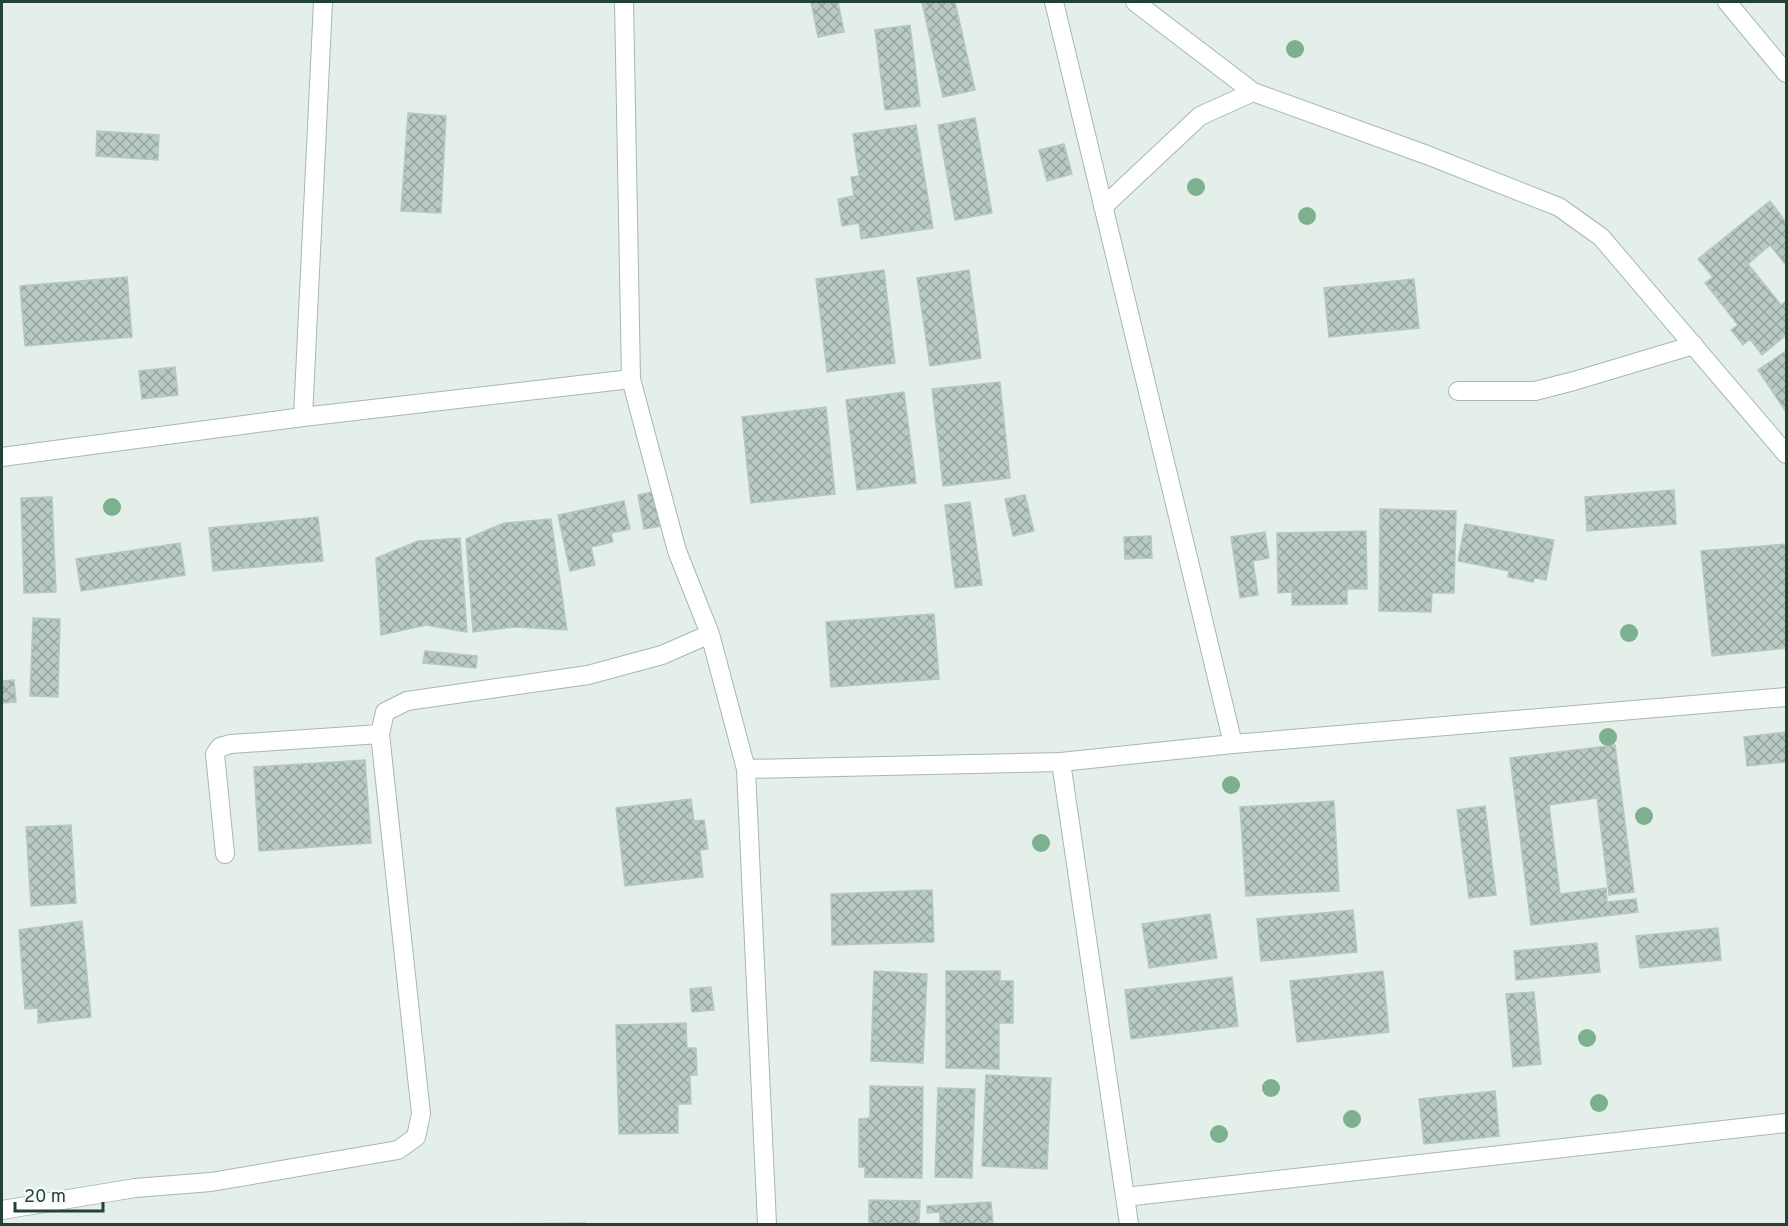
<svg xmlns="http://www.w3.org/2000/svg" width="1788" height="1226" font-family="Overpass,sans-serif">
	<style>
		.building { fill: url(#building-cross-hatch); stroke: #b6c9c0; stroke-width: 1.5 }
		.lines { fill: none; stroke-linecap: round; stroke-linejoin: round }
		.minor-casing { stroke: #a6b8b1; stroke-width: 20 }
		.minor { stroke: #fff; stroke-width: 18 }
		.tree { fill: #7db08f }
	</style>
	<defs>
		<pattern id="building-cross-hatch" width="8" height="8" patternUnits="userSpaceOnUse" patternTransform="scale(1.5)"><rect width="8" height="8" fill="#b9cac2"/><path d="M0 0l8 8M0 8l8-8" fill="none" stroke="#96a69f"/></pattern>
	</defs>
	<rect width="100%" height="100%" fill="#e4efea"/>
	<path class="building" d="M811,2H838L844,32L818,37Z
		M922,2H955L975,90L943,97Z
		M910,25L920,106L885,110L875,30Z
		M408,113L446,116L441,213L401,211Z
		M975,118L992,213L955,220L938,125Z
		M916,125L933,228L861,239L859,223L842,226L838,199L854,196L851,177L859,176L853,134Z
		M97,131L159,135L158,160L96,156Z
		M1064,144L1072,174L1047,181L1039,150Z
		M1770,201L1786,222V265L1770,245L1748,264L1781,305L1786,301V335L1762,355L1750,339L1743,345L1731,330L1738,325L1705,283L1713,277L1698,259Z
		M884,270L895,363L827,372L816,279Z
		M969,270L981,358L930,366L917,278Z
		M127,277L132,337L25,346L20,286Z
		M1414,279L1419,328L1329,337L1324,288Z
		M1786,351V412L1758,370Z
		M175,367L178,395L142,399L139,371Z
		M1000,382L1010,478L943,486L932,389Z
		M904,392L916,483L857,490L846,400Z
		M826,407L835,494L751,503L742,417Z
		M1674,490L1676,524L1587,531L1585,497Z
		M657,491L663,526L644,529L638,495Z
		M1025,495L1034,531L1013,536L1005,499Z
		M52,497L56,592L24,593L21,498Z
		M624,501L630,529L611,533L613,542L591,547L595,565L570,571L558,515Z
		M970,502L982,585L955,588L945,505Z
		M1380,509L1456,511L1454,593H1432L1431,612L1379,611Z
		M318,517L323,561L213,571L209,528Z
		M551,519L567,630L515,627L473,632L466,539L504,523Z
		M1465,524L1554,540L1546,580L1534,578L1533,582L1508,577L1509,571L1458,561Z
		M1366,531L1367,589H1347V604L1292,605V592L1278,593L1277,533Z
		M1265,532L1269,558L1253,561L1258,595L1240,598L1231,537Z
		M1151,536L1152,558L1125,559L1124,537Z
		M460,538L467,632L426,625L381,635L376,558L418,541Z
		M180,543L185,575L81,591L76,559Z
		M1786,544V648L1712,656L1701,551Z
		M934,614L939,679L831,687L826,622Z
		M33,618L60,619L58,697L30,696Z
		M425,651L477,656L476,668L423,663Z
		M14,680L16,702L2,703V681Z
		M1786,732V762L1747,766L1744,737Z
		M1615,745L1634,892L1609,895L1597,798L1549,805L1560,894L1606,888L1607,902L1636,899L1638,912L1531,925L1510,758Z
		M365,760L371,843L259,851L254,767Z
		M691,799L694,821L704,820L708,849L700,850L703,877L625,886L616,808Z
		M1334,801L1339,891L1246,896L1240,807Z
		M1485,806L1496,895L1469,898L1457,810Z
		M71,825L76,903L31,906L26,827Z
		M932,890L934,942L832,945L831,894Z
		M1353,910L1357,952L1261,961L1257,919Z
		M1210,914L1217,958L1149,968L1142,924Z
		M82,921L91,1017L38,1023V1008L25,1009L19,930Z
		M1718,928L1721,960L1640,968L1636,936Z
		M1597,943L1600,972L1516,980L1514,951Z
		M874,971L927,974L923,1063L871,1061Z
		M946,971H1000V981H1013V1023H999V1069L946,1068Z
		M1383,971L1389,1032L1297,1042L1290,981Z
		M1232,977L1238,1026L1131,1039L1125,990Z
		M711,987L714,1010L692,1012L690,989Z
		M1534,992L1541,1064L1513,1067L1506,994Z
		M686,1023L687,1048H696L697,1075H690L691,1104H678V1133L619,1134L616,1025Z
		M986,1075L1051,1078L1047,1169L982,1166Z
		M870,1086L923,1087L922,1178L865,1177V1167H859V1119L870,1118Z
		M938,1088L975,1089L972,1178L935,1177Z
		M1495,1091L1499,1136L1424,1144L1419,1099Z
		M869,1200L920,1201L919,1224H869Z
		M991,1202L993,1224H940V1212L927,1213V1206Z
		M585,1223V1224H483Z"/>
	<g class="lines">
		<g class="minor-casing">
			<path id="minor" d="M624,2L631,379L677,551L710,634L746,769L767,1224
				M1054,2L1233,744
				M1135,2L1253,92
				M1727,2L1786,73
				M1103,207L1200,116L1253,92L1427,155L1559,207L1601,237L1786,454
				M1458,391H1535L1574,381L1694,345
				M303,417L323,2
				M2,457L303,417L631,379
				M1061,762L1129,1224
				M746,769L1061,762L1233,744L1786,697
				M225,854L215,754L220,747L231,744L380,734
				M1125,1197L1786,1123
				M2,1210L135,1188L211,1182L398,1150L416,1137L421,1114L380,734L385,712L407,701L588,675L662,655L710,634"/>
		</g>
		<use href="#minor" class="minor"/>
	</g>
	<g class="tree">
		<circle cx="1295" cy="49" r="9"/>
		<circle cx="1196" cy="187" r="9"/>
		<circle cx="1307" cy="216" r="9"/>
		<circle cx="112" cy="507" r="9"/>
		<circle cx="1629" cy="633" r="9"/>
		<circle cx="1608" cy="737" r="9"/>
		<circle cx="1231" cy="785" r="9"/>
		<circle cx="1644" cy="816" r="9"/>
		<circle cx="1041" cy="843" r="9"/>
		<circle cx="1587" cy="1038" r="9"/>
		<circle cx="1271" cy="1088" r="9"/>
		<circle cx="1599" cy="1103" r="9"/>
		<circle cx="1352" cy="1119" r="9"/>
		<circle cx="1219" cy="1134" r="9"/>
	</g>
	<rect width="1788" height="1226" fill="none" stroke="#224238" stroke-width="6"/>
	<path d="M15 1202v9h88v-9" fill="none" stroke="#224238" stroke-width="3"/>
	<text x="24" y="1202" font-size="18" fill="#224238" stroke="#f5fbf8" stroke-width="4.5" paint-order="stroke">20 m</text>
</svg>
